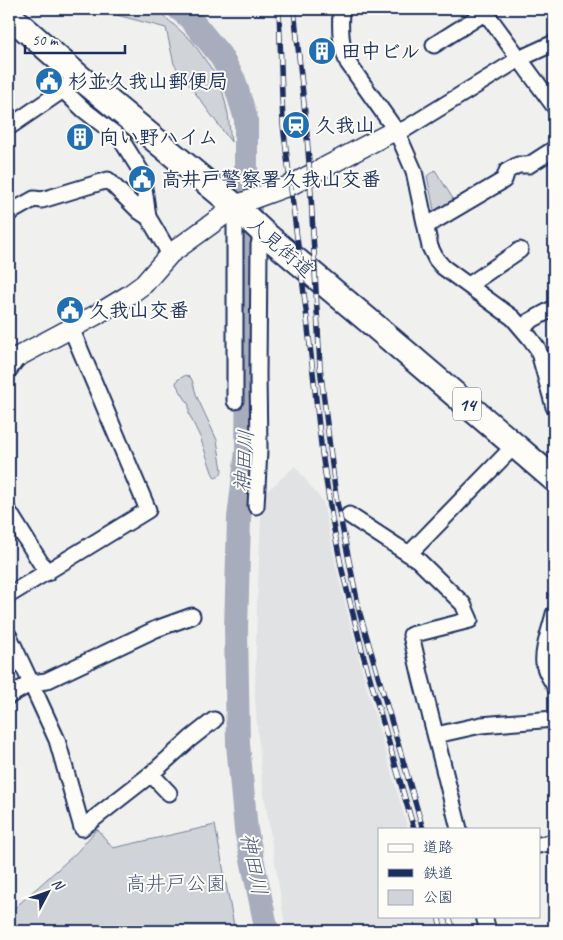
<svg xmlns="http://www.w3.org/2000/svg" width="563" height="940" font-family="Caveat,'Klee One',sans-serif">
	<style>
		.built { fill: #e0e2e3 }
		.green { fill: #d0d3d8; stroke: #76819b }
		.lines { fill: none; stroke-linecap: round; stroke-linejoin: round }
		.river { stroke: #a7adbd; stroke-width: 24 }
		.minor-casing { stroke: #1b2f5e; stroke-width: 19 }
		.tertiary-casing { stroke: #1b2f5e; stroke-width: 22 }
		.primary-casing { stroke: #1b2f5e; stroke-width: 28 }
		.minor { stroke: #fdfcf7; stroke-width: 15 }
		.tertiary { stroke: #fdfcf7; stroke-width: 19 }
		.primary { stroke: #fdfcf7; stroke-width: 24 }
		.rail-casing { stroke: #1b2f5e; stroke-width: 5.5 }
		.rail { stroke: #fdfcf7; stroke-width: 4; stroke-dasharray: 11; stroke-linecap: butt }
		.labels { text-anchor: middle; stroke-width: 4; stroke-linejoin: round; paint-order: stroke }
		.shield { fill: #fdfcf7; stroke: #5f6c8c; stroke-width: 1 }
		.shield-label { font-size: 19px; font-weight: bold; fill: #1b2f5e }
		.poi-label { font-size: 20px; font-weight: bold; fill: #1b2f5e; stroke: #fdfcf7; text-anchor: start }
		.street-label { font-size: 20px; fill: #1b2f5e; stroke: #fdfcf7 }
		.park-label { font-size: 20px; fill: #48587c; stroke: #fdfcf7 }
		.water-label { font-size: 21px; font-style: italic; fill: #4c5b7f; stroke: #fdfcf7 }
	</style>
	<rect width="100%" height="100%" fill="#f0f0ee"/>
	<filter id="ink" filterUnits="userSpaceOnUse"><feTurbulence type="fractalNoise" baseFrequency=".02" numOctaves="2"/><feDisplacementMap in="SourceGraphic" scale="10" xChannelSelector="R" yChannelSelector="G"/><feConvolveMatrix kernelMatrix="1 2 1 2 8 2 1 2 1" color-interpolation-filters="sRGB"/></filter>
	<g filter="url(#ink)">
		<path class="built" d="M295,466L323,502L339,580L367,689L408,829H379V916H434L438,931H286L262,781L255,699L257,603L262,496Z"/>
		<path class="green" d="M94,9H156L192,41L213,71L223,93L228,114L231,142L174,64L166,28Z
			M435,170L455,202L435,215L427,176Z
			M186,375L191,378L192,380L197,397L217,440L222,470C221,474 220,477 215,478L212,472L200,437L189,414V405L176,384L177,380Z
			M215,825L235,931H9V913L76,853L97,829L113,848Z"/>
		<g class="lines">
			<path class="river" d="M179,9L188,16L220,55L234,80L246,119V168L250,207L247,451L239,518L236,629L238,744L246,830L267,931"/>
			<g class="minor-casing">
				<path id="minor" d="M341,9C340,28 340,45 348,63L397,132L414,171L430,247L436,259L443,267L513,318L530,338L538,349L554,407
					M483,9L554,106
					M434,45L486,12
					M63,90L84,110L120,138L142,173L148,217
					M9,127L63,90L70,83
					M397,132L407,128L519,59L554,43
					M9,213L34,199L42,200L108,180L139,211L148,217L170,254
					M426,226L504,180L507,171L518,165H529L554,149
					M469,285L520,250
					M522,328L530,321L554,308
					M9,370L19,356
					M235,401V206
					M256,506L259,450L258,374L259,245L260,241L265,234
					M9,512L47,573
					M349,515L418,560L463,604L470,620L411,635L421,678L459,829
					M409,554L515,445
					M9,595L148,510L71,328
					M554,614C551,627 542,651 544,663C545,671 550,678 554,685
					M192,616L156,629L46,681L31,683L57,740L82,828L151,774L190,739L214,720
					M9,636L31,683L9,696
					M436,735L481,725L554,719
					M151,774L169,793
					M539,845L554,842
					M484,916L488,931"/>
			</g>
			<g class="tertiary-casing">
				<path id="tertiary" d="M9,359L19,356L96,315L129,295L144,284L170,254L239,204L291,185L388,134L397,132"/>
			</g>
			<g class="primary-casing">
				<path id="primary" d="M9,15L77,75L235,206L265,234L369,321L554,479"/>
			</g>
			<use href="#minor" class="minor"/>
			<use href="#tertiary" class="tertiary"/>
			<use href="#primary" class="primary"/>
			<g class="rail-casing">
				<path id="rail" d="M279,9L283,125L306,310L322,453L332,519L342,570L363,654L414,829
					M294,9L306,123L310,176L320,367L336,497L360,614L423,829
					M438,916L442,931
					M449,916L454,931"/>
			</g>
			<use href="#rail" class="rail"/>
		</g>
	</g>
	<defs>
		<g id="building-disc" transform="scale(1.4375)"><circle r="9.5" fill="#1f6fb2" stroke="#fdfcf7"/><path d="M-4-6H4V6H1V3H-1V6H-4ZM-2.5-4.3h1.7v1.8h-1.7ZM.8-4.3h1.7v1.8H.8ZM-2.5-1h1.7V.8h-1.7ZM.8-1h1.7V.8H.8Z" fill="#fff"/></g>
		<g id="civic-disc" transform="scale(1.4375)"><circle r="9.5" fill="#1f6fb2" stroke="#fdfcf7"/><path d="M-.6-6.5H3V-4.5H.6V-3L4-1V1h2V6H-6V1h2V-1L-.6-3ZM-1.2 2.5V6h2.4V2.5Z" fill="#fff"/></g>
		<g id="station-disc" transform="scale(1.4375)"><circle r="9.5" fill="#1f6fb2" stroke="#fdfcf7"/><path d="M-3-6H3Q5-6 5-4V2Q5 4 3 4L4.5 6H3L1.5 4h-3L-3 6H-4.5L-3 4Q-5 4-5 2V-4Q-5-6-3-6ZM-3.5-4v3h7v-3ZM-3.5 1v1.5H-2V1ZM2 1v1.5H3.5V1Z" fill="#fff"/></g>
	</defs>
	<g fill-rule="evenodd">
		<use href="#building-disc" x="322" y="51"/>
		<use href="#civic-disc" x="49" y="81"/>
		<use href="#station-disc" x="296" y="125"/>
		<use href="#building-disc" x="80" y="137"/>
		<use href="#civic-disc" x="142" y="179"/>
		<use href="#civic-disc" x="70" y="310"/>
	</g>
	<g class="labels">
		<rect class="shield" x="453" y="387.5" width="28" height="33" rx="4"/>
		<g class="shield-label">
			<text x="467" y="411">14</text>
		</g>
		<g class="poi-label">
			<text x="341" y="58">田中ビル</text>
			<text x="68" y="88">杉並久我山郵便局</text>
			<text x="315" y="132">久我山</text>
			<text x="99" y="144">向い野ハイム</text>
			<text x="161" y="186">高井戸警察署久我山交番</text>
			<text x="89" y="317">久我山交番</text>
		</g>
		<g class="street-label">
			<text transform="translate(281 247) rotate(41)" y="7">人見街道</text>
		</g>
		<g class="park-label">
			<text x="176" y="890">高井戸公園</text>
		</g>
		<g class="water-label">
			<text transform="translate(244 461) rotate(-86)" y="7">神田川</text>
			<text transform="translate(254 864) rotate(79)" y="7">神田川</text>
		</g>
	</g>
	<rect width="563" height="940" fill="none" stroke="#fdfcf7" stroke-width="30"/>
	<rect x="15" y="15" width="533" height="910" fill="none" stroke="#1b2f5e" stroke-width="2" filter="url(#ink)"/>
	<rect x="378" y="828" width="162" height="90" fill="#fdfcf7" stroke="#a3aaba"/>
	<rect x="388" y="844" width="25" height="8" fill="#fdfcf7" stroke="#a3aaba"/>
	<text x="423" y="852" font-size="15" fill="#1b2f5e">道路</text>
	<rect x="388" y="869" width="25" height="8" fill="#1b2f5e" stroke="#a3aaba"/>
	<text x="423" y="878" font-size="15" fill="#1b2f5e">鉄道</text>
	<rect x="388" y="890" width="25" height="15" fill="#d0d3d8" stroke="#a3aaba"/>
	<text x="423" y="902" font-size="15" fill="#1b2f5e">公園</text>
	<g transform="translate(48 892) rotate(49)" stroke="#fdfcf7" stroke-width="4" paint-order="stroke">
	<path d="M0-4L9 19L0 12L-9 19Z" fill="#1b2f5e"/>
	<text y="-8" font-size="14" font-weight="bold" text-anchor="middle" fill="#1b2f5e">N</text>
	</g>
	<path d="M25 45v8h100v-8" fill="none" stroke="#1b2f5e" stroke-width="2.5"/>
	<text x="32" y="45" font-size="15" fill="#1b2f5e" stroke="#fdfcf7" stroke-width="4" paint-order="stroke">50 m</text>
</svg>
